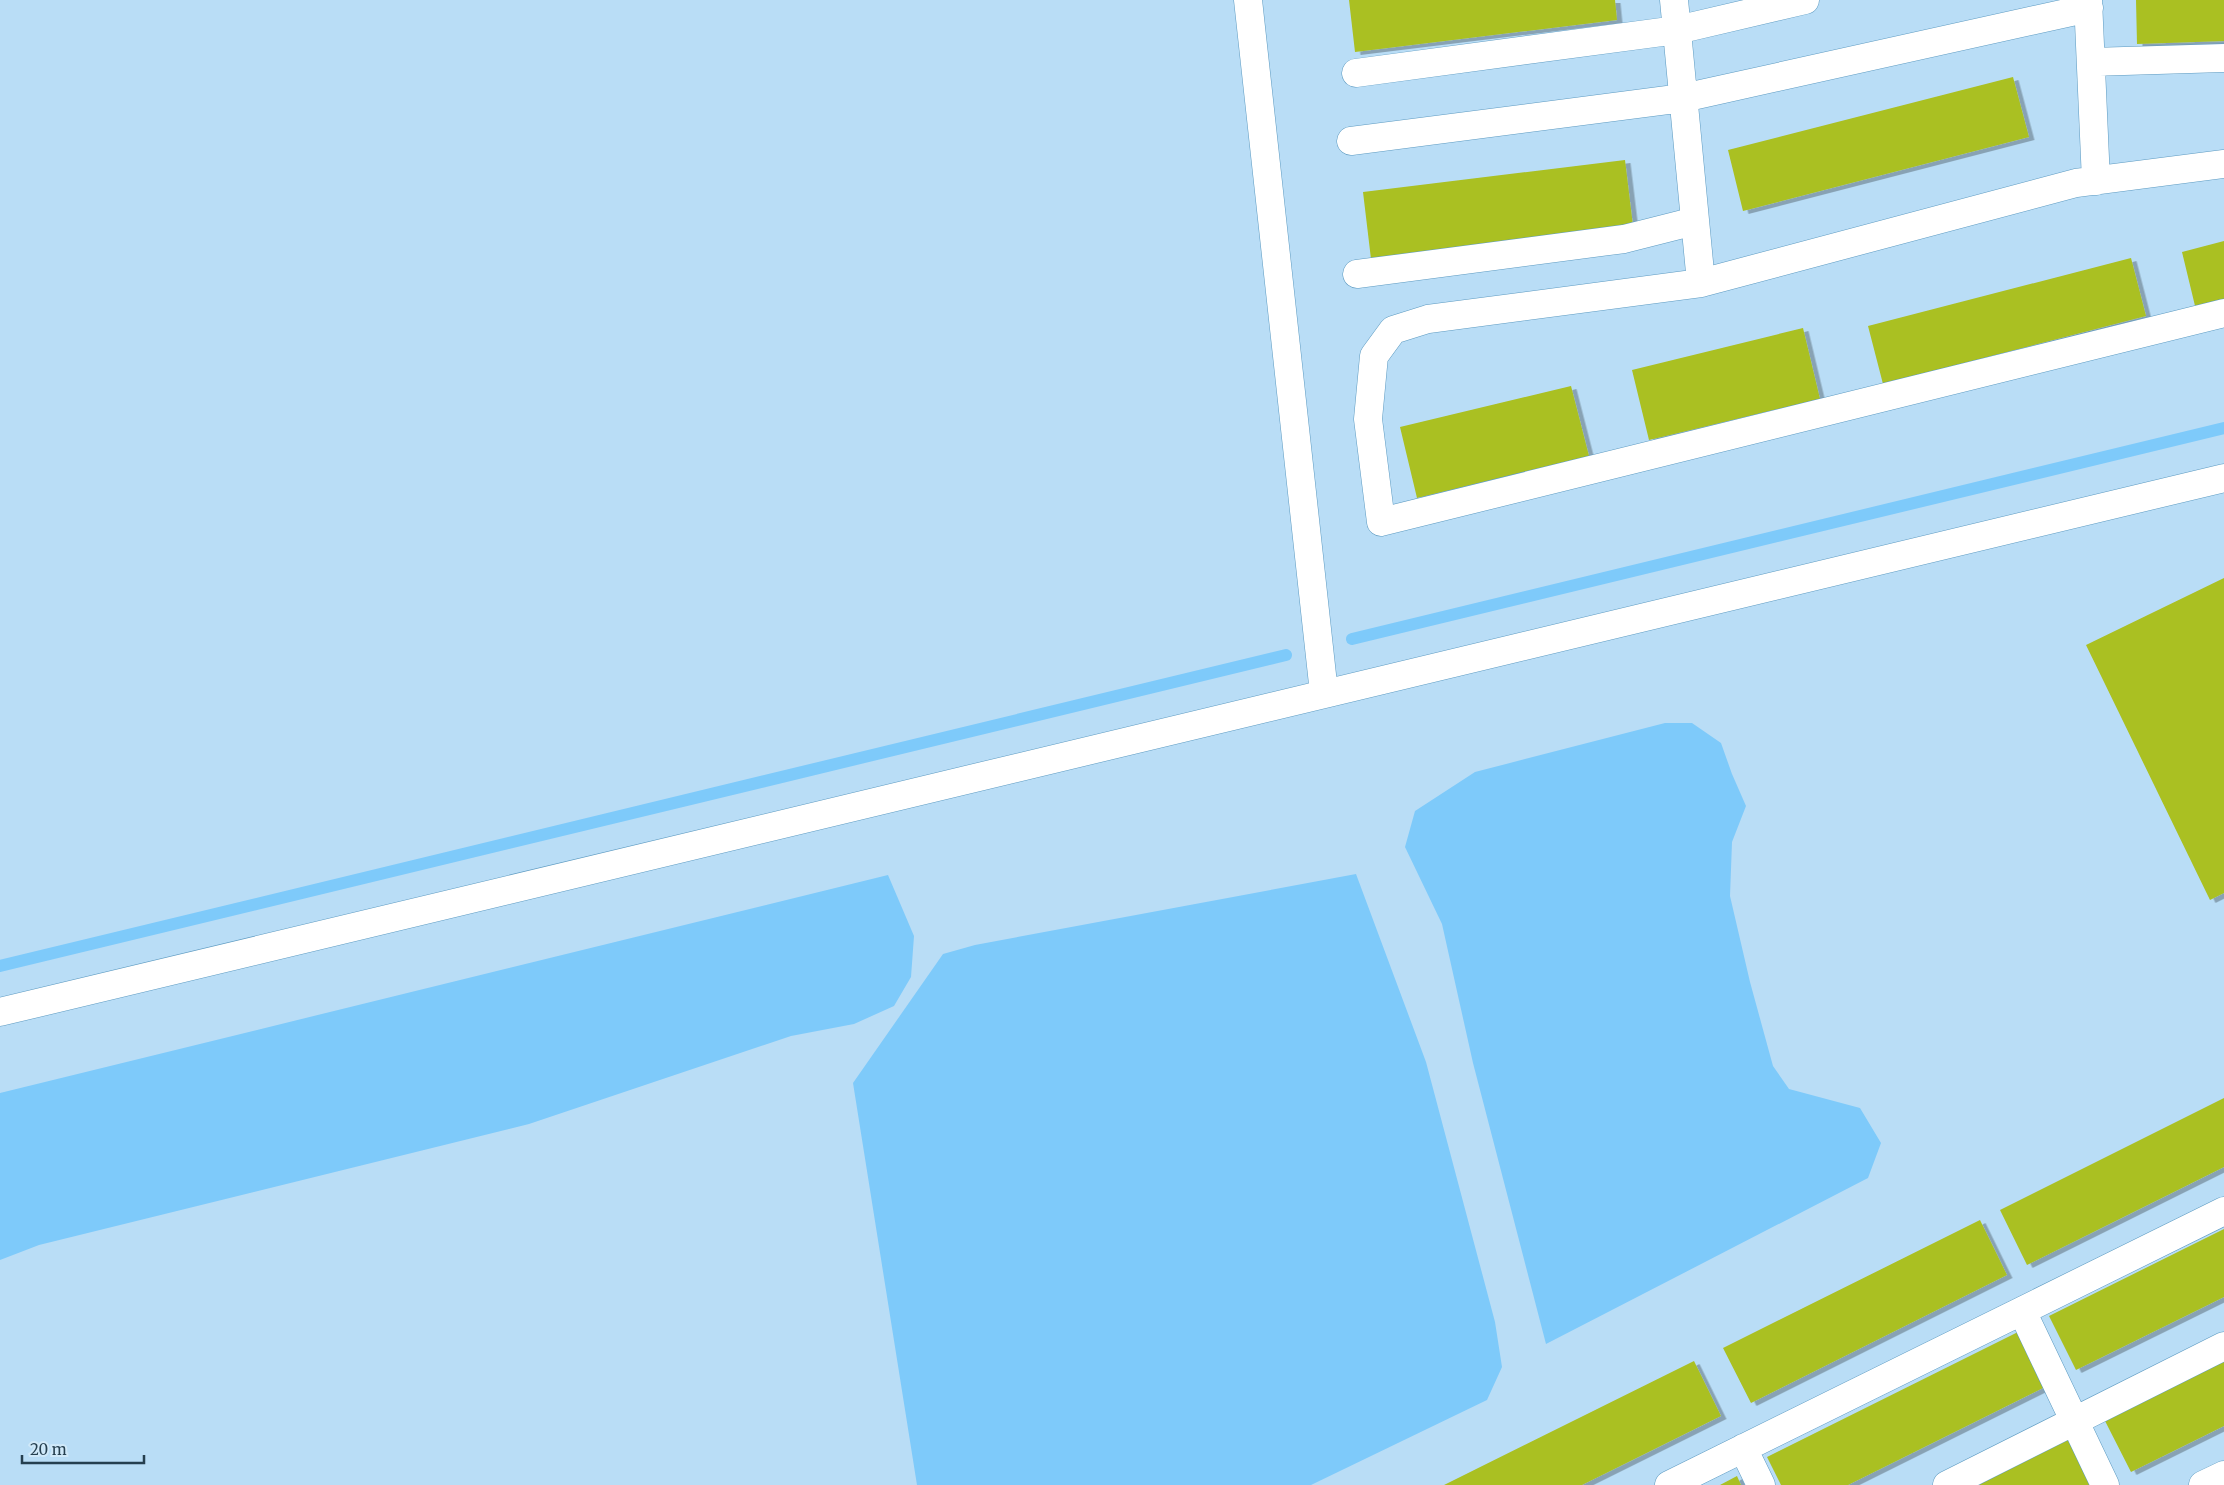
<svg xmlns="http://www.w3.org/2000/svg" width="2224" height="1485" font-family="Merriweather,serif">
	<style>
		.water { fill: #7ecafa }
		.lines { fill: none; stroke-linecap: round; stroke-linejoin: round }
		.stream { stroke: #7ecafa; stroke-width: 12 }
		.building { fill: #aac021; filter: url(#shadow) }
		.minor-casing { stroke: #5c9ac1; stroke-width: 29 }
		.minor { stroke: #fff; stroke-width: 28 }
	</style>
	<defs>
		<filter id="shadow"><feDropShadow dx="5.5" dy="3" stdDeviation="0" flood-color="#0004"/></filter>
	</defs>
	<rect width="100%" height="100%" fill="#b9ddf6"/>
	<path class="water" d="M1665,723H1692L1721,743L1732,774L1746,806L1732,842L1730,896L1750,982L1773,1066L1789,1089L1860,1108L1881,1143L1868,1178L1546,1344L1473,1063L1442,924L1405,847L1415,811L1475,772Z
		M1356,874L1426,1062L1495,1322L1502,1367L1487,1400L1311,1485H917L853,1083L943,954L975,945Z
		M888,875L914,936L911,977L894,1006L854,1024L791,1036L529,1124L39,1245L0,1260V1093Z"/>
	<g class="lines">
		<path class="stream" d="M1352,639L2224,428
			M0,966L1286,655"/>
	</g>
	<path class="building" d="M1349,0H1615L1617,20L1355,52Z
		M2136,0H2224V41L2137,44Z
		M2013,77L2029,137L1743,211L1728,150Z
		M1625,160L1633,226L1371,259L1363,192Z
		M2224,241V303L2196,310L2182,252Z
		M2131,258L2146,316L1883,384L1868,326Z
		M1803,328L1820,399L1649,440L1632,370Z
		M1571,386L1589,456L1417,498L1400,427Z
		M2224,578V893L2210,900L2086,645Z
		M2224,1098V1167L2027,1265L2000,1210Z
		M1980,1220L2007,1275L1751,1403L1723,1348Z
		M2224,1229V1297L2076,1370L2049,1316Z
		M2024,1329L2051,1384L1848,1485H1781L1767,1457Z
		M2224,1358V1426L2131,1472L2103,1417Z
		M1694,1361L1721,1416L1582,1485H1444Z
		M2073,1434L2098,1485H1970Z
		M1737,1476L1741,1485H1720Z"/>
	<g class="lines">
		<g class="minor-casing">
			<path id="minor" d="M1248,0L1324,693
				M1674,0L1701,283
				M2088,0L2096,181
				M2091,62L2224,58
				M1356,73L1677,30L1805,0
				M1351,141L1683,98L2089,8
				M2224,164L2076,183L1701,283L1428,319L1393,330L1374,356L1368,419L1381,522L2224,313
				M1357,274L1624,239L1695,221
				M0,1012L2224,478
				M2022,1311L2105,1485
				M1743,1448L1761,1485
				M1669,1485L2224,1211
				M1947,1485L2224,1346
				M2203,1485L2224,1475"/>
		</g>
		<use href="#minor" class="minor"/>
	</g>
	<path d="M22 1455v8h122v-8" fill="none" stroke="#253f4f" stroke-width="2.5"/>
	<text x="30" y="1455" font-size="15" fill="#253f4f" stroke="#d0e9f9" stroke-width="4" paint-order="stroke">20 m</text>
</svg>
